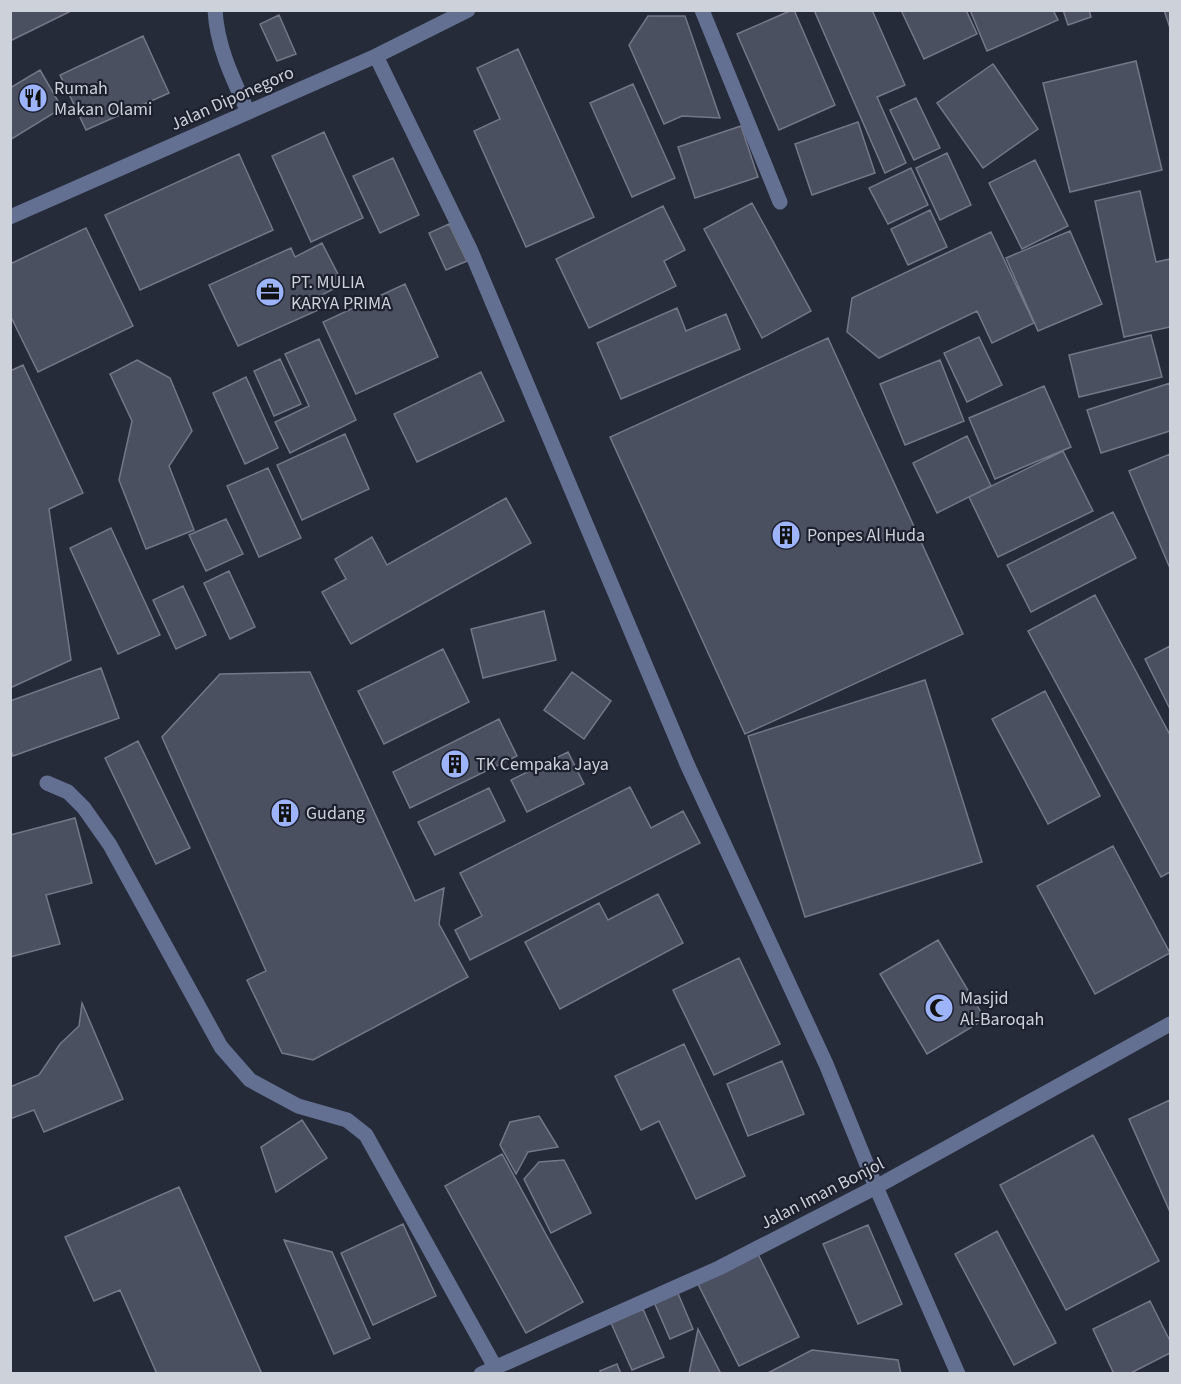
<svg xmlns="http://www.w3.org/2000/svg" width="1181" height="1384" font-family="'Source Sans 3',sans-serif">
	<style>
		.building { fill: #4b5060; stroke: #737889; stroke-width: 1.5 }
		.lines { fill: none; stroke-linecap: round; stroke-linejoin: round }
		.minor { stroke: #647092; stroke-width: 15 }
		.labels { text-anchor: middle; stroke-width: 4.5; stroke-linejoin: round; paint-order: stroke }
		.poi-label { font-size: 18px; fill: #cdd1da; stroke: #1d212f; text-anchor: start }
		.street-label { font-size: 18px; fill: #cdd1da; stroke: #1d212f }
	</style>
	<rect width="100%" height="100%" fill="#262b39"/>
	<path class="building" d="M10,10H73L10,41Z
		M792,10H794L835,105L779,130L737,34Z
		M814,10H872L905,85L877,97L906,163L885,173Z
		M901,10H966L977,34L924,59Z
		M970,10H1053L1058,20L987,51Z
		M1063,10H1089L1091,17L1068,25Z
		M1164,10H1170V28Z
		M279,15L296,54L277,61L260,24Z
		M648,16H685L720,118L682,116L664,124L629,45Z
		M143,36L169,93L86,130L60,75Z
		M518,49L594,217L526,247L474,131L500,119L477,68Z
		M1136,61L1162,170L1070,192L1043,83Z
		M993,64L1038,129L983,168L937,103Z
		M40,70L62,108L10,140V88Z
		M633,84L675,178L632,197L590,103Z
		M916,98L940,148L914,160L890,110Z
		M858,122L875,173L812,195L795,144Z
		M741,126L758,177L695,198L678,147Z
		M324,132L363,218L311,242L272,156Z
		M947,153L971,205L940,220L916,168Z
		M239,154L273,230L140,290L105,215Z
		M393,158L419,215L380,233L353,176Z
		M1035,160L1068,226L1022,249L989,183Z
		M911,168L928,205L888,224L869,188Z
		M1140,191L1156,262L1170,259V327L1124,337L1095,201Z
		M752,203L811,311L762,338L704,229Z
		M663,206L685,250L664,261L676,286L589,328L556,259Z
		M930,210L947,247L908,265L891,229Z
		M449,224L467,261L446,270L429,233Z
		M86,228L133,326L38,372L10,315V264Z
		M1070,231L1102,304L1038,331L1006,258Z
		M991,232L1034,323L992,343L977,311L879,358L847,332L852,298Z
		M322,243L343,284L314,299L318,310L238,346L209,285L291,248L295,257Z
		M405,284L438,357L356,394L323,322Z
		M677,308L686,331L726,314L740,349L621,399L597,343Z
		M1151,335L1162,377L1079,397L1069,355Z
		M979,337L1002,385L967,402L944,353Z
		M828,338L963,634L745,734L610,437Z
		M319,339L356,420L290,453L275,422L309,406L285,354Z
		M280,359L301,404L274,416L254,371Z
		M137,360L170,378L192,431L169,466L194,530L146,549L119,480L132,421L110,374Z
		M940,360L964,421L905,445L880,384Z
		M23,365L83,493L49,509L71,660L10,688V371Z
		M481,372L504,421L417,462L394,414Z
		M246,377L278,448L245,464L213,393Z
		M1170,383V431L1101,453L1087,410Z
		M1044,386L1071,447L995,479L969,418Z
		M345,434L369,489L302,520L277,465Z
		M967,436L991,486L937,513L913,463Z
		M1063,451L1093,511L998,557L969,497Z
		M1170,454V565L1169,566L1129,471Z
		M268,468L301,538L259,557L227,486Z
		M506,498L531,543L351,644L322,592L346,579L335,559L372,537L387,565Z
		M1113,512L1136,558L1031,612L1007,565Z
		M226,519L243,554L206,571L189,535Z
		M111,528L160,635L118,654L70,548Z
		M229,571L255,627L230,639L204,583Z
		M183,586L206,635L176,649L153,600Z
		M1095,595L1170,735V872L1161,877L1028,631Z
		M544,611L556,660L483,678L471,629Z
		M1170,646V709L1145,659Z
		M443,649L469,702L384,744L358,691Z
		M101,668L119,718L13,756L10,749V701Z
		M310,672L415,901L444,888L439,924L468,977L313,1060L282,1053L247,980L266,971L162,737L220,674Z
		M572,672L611,701L584,739L544,710Z
		M925,680L982,862L805,917L748,736Z
		M1045,691L1100,796L1048,824L992,719Z
		M499,719L517,756L410,808L393,772Z
		M138,741L190,848L156,864L105,758Z
		M568,752L584,784L527,812L511,780Z
		M630,787L651,828L683,811L700,843L470,960L455,930L482,916L460,873Z
		M489,788L505,821L435,855L418,822Z
		M75,818L92,883L46,895L60,944L10,957V835Z
		M1113,846L1170,953L1095,994L1037,886Z
		M658,894L683,943L560,1009L525,942L599,903L608,920Z
		M938,940L985,1019L927,1054L880,974Z
		M739,958L780,1044L714,1075L673,990Z
		M82,1003L123,1099L44,1132L34,1110L10,1119V1087L39,1075L60,1044L79,1026Z
		M684,1044L745,1176L696,1199L659,1121L641,1130L615,1076Z
		M782,1061L804,1114L748,1136L727,1084Z
		M1170,1100V1212L1129,1119Z
		M539,1116L558,1147L528,1152L516,1174L500,1145L510,1122Z
		M302,1120L327,1158L276,1192L261,1147Z
		M1093,1135L1159,1261L1066,1310L1000,1185Z
		M502,1154L583,1302L526,1333L445,1186Z
		M564,1160L591,1213L551,1233L524,1179L539,1162Z
		M179,1187L262,1374H157L120,1290L94,1301L65,1237Z
		M403,1224L436,1296L373,1325L341,1253Z
		M868,1225L902,1304L858,1324L823,1244Z
		M997,1231L1056,1343L1014,1365L955,1254Z
		M284,1240L332,1252L370,1338L334,1354Z
		M757,1252L799,1337L739,1366L697,1282Z
		M677,1291L693,1329L670,1339L654,1302Z
		M1150,1301L1170,1341V1353L1129,1374H1114L1093,1329Z
		M643,1309L664,1357L632,1370L611,1323Z
		M698,1329L721,1374H689Z
		M812,1350L898,1360L901,1374H766Z
		M617,1364L621,1374H601L600,1371Z"/>
	<g class="lines">
		<path class="minor" d="M215,10C217,47 233,79 248,112
			M702,10L780,202
			M376,56L470,249L687,764L826,1064L876,1187L958,1374
			M10,217L376,56L468,10
			M47,783L68,792L84,808L110,845L221,1047L250,1080L298,1106L347,1120L366,1135L495,1367
			M481,1374L719,1268L876,1187L1170,1024"/>
	</g>
	<defs>
		<g id="restaurant-disc" transform="scale(1.5)"><circle r="9.5" fill="#9db4fd" stroke="#1d212f"/><path d="M-5-6h1v4h1v-4h1v4h1v-4h1v5L-1.5 .5V6h-2V.5L-5-1ZM5-6V6H3V1.5H1.5Q1.5-4 5-6Z" fill="#111"/></g>
		<g id="office-disc" transform="scale(1.5)"><circle r="9.5" fill="#9db4fd" stroke="#1d212f"/><path d="M-6-3h4V-5.5h4V-3h4V5H-6ZM-1-4.5V-3h2v-1.5ZM-6 0V1H6V0Z" fill="#111"/></g>
		<g id="building-disc" transform="scale(1.5)"><circle r="9.5" fill="#9db4fd" stroke="#1d212f"/><path d="M-4-6H4V6H1V3H-1V6H-4ZM-2.5-4.3h1.7v1.8h-1.7ZM.8-4.3h1.7v1.8H.8ZM-2.5-1h1.7V.8h-1.7ZM.8-1h1.7V.8H.8Z" fill="#111"/></g>
		<g id="mosque-disc" transform="scale(1.5)"><circle r="9.5" fill="#9db4fd" stroke="#1d212f"/><path d="M3.5-4.9A6 6 0 1 0 3.5 4.9A5 5 0 1 1 3.5-4.9Z" fill="#111"/></g>
	</defs>
	<g fill-rule="evenodd">
		<use href="#restaurant-disc" x="33" y="98"/>
		<use href="#office-disc" x="270" y="292"/>
		<use href="#building-disc" x="786" y="535"/>
		<use href="#building-disc" x="455" y="764"/>
		<use href="#building-disc" x="285" y="813"/>
		<use href="#mosque-disc" x="939" y="1008"/>
	</g>
	<g class="labels">
		<g class="poi-label">
			<text x="54" y="94">Rumah<tspan x="54" dy="21">Makan Olami</tspan></text>
			<text x="291" y="288">PT. MULIA<tspan x="291" dy="21">KARYA PRIMA</tspan></text>
			<text x="807" y="541">Ponpes Al Huda</text>
			<text x="476" y="770">TK Cempaka Jaya</text>
			<text x="306" y="819">Gudang</text>
			<text x="960" y="1004">Masjid<tspan x="960" dy="21">Al-Baroqah</tspan></text>
		</g>
		<g class="street-label">
			<text transform="translate(232 98) rotate(-24)" y="6">Jalan Diponegoro</text>
			<text transform="translate(822 1193) rotate(-27)" y="6">Jalan Iman Bonjol</text>
		</g>
	</g>
	<rect width="1181" height="1384" fill="none" stroke="#cdd1da" stroke-width="24"/>
</svg>
